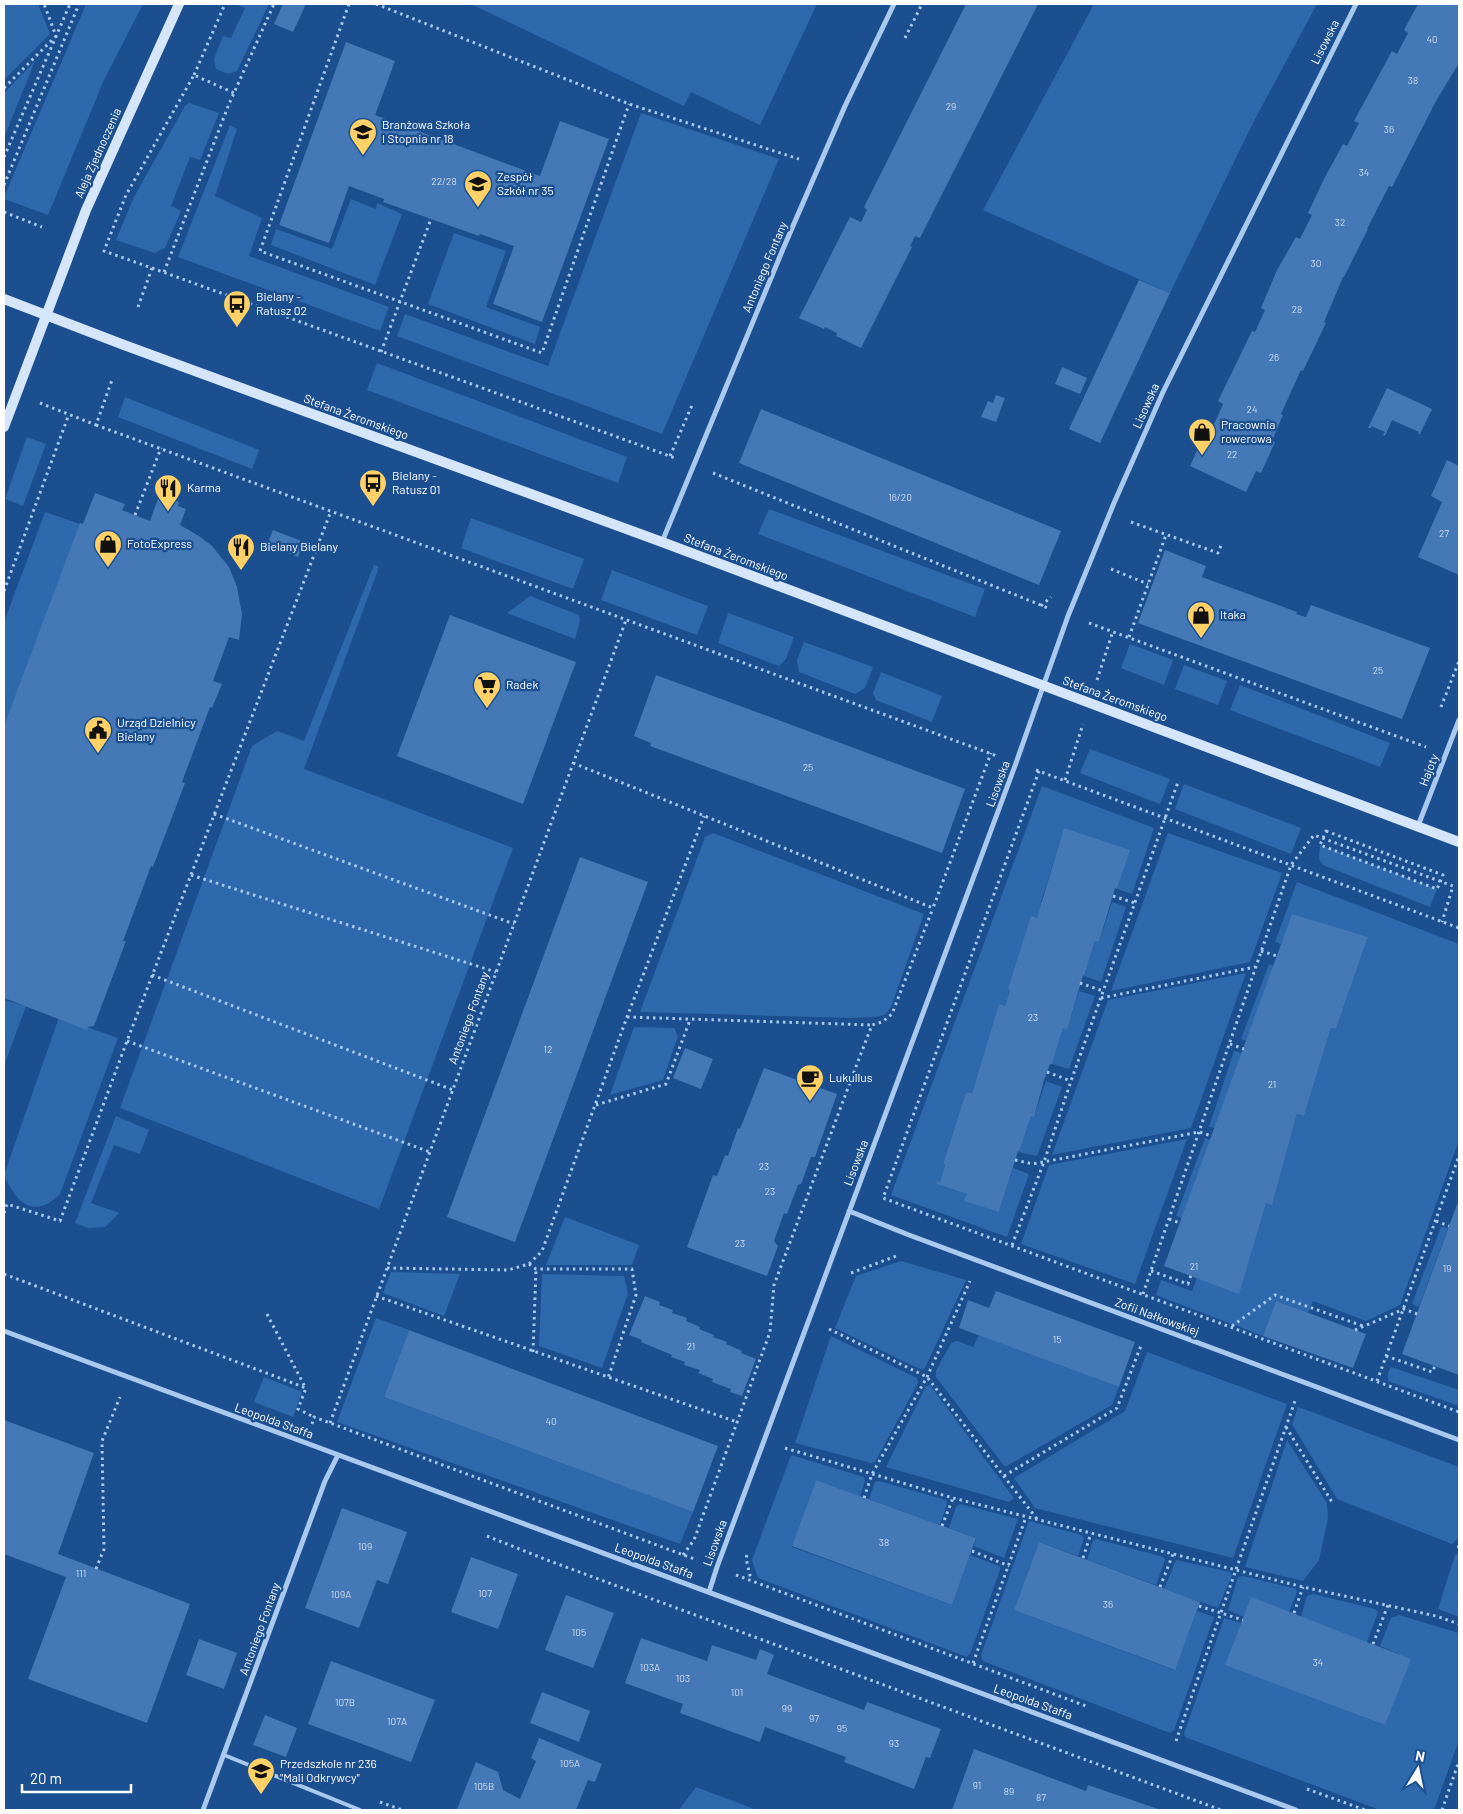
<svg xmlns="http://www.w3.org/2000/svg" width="1463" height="1814" font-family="Barlow,sans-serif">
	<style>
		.green { fill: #2e69ad }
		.building { fill: #4478b7 }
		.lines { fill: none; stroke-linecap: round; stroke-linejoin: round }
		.path { stroke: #a9c9ee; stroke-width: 3; stroke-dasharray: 2.5 4; stroke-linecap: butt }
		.lane { stroke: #a9c9ee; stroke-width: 4 }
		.street { stroke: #a9c9ee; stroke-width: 5 }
		.secondary { stroke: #d6e6fa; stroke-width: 10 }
		.labels { text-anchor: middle; stroke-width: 4.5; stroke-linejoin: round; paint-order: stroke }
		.number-label { font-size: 10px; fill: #d0dded }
		.street-label { font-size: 12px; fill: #fff; stroke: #1b4f8f }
		.poi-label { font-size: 12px; fill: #fff; stroke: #1b4f8f; text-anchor: start }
	</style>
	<rect width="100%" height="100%" fill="#1b4f8f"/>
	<path class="green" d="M4,4H38L50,34L4,80Z
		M86,4H143L104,80L48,215L4,199V197Z
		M235,4H269L237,71L228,74L216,69L214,59L223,36L231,38L245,8Z
		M471,4H817L760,125L691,92L684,106Z
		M1094,4H1317L1254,121L1170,293L983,210Z
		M35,61L4,138V93Z
		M189,103L219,113L200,160L190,157L171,206L181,211L165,248L155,253L116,240L134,197L185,106Z
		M641,113L779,159L662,434L397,336L405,314L548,366Z
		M230,125L237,129L215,196L262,218L249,256L389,307L380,331L178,257Z
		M351,199L376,209L377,203L402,214L375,285L271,245L276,229L332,249Z
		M454,233L506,251L486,307L540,327L535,344L428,304Z
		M377,363L627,457L618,483L367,390Z
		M125,397L259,450L252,469L118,417Z
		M27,437L46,444L23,506L5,499Z
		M769,509L985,589L975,617L758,534Z
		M45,512L80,524L4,729V622Z
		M471,518L584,559L573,589L461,548Z
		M374,565L378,566V570L304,769L513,848L379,1209L120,1108L252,746L277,731L304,741Z
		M612,570L708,606L697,635L601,600Z
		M530,596L579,615L580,621L575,639L507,613Z
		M728,613L794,637L786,659L779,666L718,643Z
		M804,642L873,667L865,688L855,694L799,672L797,660Z
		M1130,644L1173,660L1164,685L1121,668Z
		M1184,665L1227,681L1218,705L1175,689Z
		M881,672L942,696L932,722L876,700L873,693Z
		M1240,685L1390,743L1380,767L1230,710Z
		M1090,749L1170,779L1160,804L1080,773Z
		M1184,784L1301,828L1291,854L1175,809Z
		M1042,786L1154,828L1132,894L1117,889L1129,850L1064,829L1041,902L1043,903L1008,989L1010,990L1005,1006L999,1005L972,1093L966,1092L943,1164L945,1165L940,1182L937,1181L936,1184L967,1194L965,1200L999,1212L1013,1168L1029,1174L1007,1237L891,1195Z
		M713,833L924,914L891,1007L885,1015L875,1017L850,1018L640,1012L705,837Z
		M1168,833L1282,873L1250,962L1111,991Z
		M1320,845L1437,889L1430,907L1323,865L1319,859Z
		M1297,882L1459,944V1140L1400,1305L1366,1321L1313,1301L1308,1313L1276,1301L1263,1336L1156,1295L1161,1280L1192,1291L1197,1278L1266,1203L1272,1204L1297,1114L1304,1116L1331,1028L1336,1029L1368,937L1292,915L1281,944L1275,942Z
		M1112,902L1126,907L1101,982L1084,976L1095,941L1099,942Z
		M1269,964L1274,966L1246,1041L1241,1039Z
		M1246,973L1191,1128L1052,1155L1108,1000Z
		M1079,991L1095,996L1069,1069L1052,1064L1063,1028L1067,1029Z
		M4,1000L26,1006L4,1066Z
		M59,1017L118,1038L60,1194C34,1220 16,1203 4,1175Z
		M634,1027L674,1028L678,1036L663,1080L610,1095Z
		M1234,1051L1242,1053L1215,1128L1209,1127Z
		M1046,1081L1062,1087L1037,1156L1019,1152L1031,1116H1034Z
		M116,1116L149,1130L140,1154L114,1145L91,1203L119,1213L105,1227L88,1228L75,1223Z
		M1205,1138L1210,1140L1182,1218L1176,1216Z
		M1187,1139L1135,1284L1021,1244L1049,1165Z
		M565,1217L639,1245L632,1265H546Z
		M1441,1227L1448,1228L1419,1307L1412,1304Z
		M901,1261L966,1280L925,1368L922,1370L835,1328L856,1276Z
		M391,1272L460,1274L444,1316L383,1293Z
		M542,1274L624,1276L628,1293L602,1368L539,1346Z
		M376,1318L409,1330L384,1397L693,1512L680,1544L337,1422Z
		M979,1335L1119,1387L1112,1405L1005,1467L936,1377V1371L951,1343L957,1341L973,1347Z
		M831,1336L917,1378L918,1383L875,1462L871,1463L795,1443Z
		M1147,1352L1287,1404L1233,1558L1035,1508L1014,1478L1125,1411Z
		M1391,1367L1459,1390V1406L1388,1381V1373Z
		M264,1377L302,1392L293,1417L254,1402Z
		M930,1385L1014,1498L1009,1502L886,1467L926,1386Z
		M1298,1407L1459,1467V1537L1452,1544L1337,1499L1292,1424Z
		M1287,1440L1327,1503L1328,1518L1319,1560L1303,1581L1245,1567Z
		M791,1455L864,1477L865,1481L860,1496L816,1480L792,1547L952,1605L970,1555L1001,1567L971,1652L967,1657L758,1578L752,1560Z
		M879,1481L946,1500L947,1504L940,1525L869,1499L875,1482Z
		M960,1504L1018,1519L1004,1558L974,1546L976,1538L949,1528L956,1507Z
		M1029,1521L1082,1535L1084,1539L1078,1556L1039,1542L1014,1610L1174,1670L1197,1611L1214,1617L1174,1730L1170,1733L983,1661L981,1655Z
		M1096,1539L1164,1557L1165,1560L1156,1585L1087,1560L1093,1541Z
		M1459,1554V1617L1438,1609L1455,1555Z
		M1176,1560L1230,1572L1232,1575L1218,1608L1164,1589Z
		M1243,1576L1296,1589L1297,1592L1289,1612L1244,1617L1228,1610L1238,1577Z
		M1313,1594L1375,1609L1378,1612L1367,1642L1301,1617L1307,1596Z
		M1399,1615L1459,1633V1740L1434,1810H1380L1185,1737L1184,1734L1224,1618L1241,1623L1226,1665L1385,1725L1410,1659L1380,1646L1391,1618Z
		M696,1787L757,1810H679Z"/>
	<path class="building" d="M283,4H306L293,32L274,24Z
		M966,4H1038L920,238L915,236L910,246L912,247L861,348L836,336L837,333L825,327L824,329L799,318L850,217L861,222L867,210L864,207Z
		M1418,4H1459V63L1436,101L1392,187L1389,186L1367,229H1368L1344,277H1343L1324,322L1326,323L1303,371L1301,370L1281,414L1283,415L1272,441L1275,442L1261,473L1256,471L1246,492L1190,466L1209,424L1213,426L1218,416L1223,404L1218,401L1252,331L1255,332L1265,310L1261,308L1277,270L1296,237L1300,239L1312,215L1308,213L1324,179L1343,144L1347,146L1359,123L1354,121L1392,51L1397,54L1408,33L1404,30Z
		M346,42L395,61L375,115L540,176L560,121L609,139L542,322L493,304L514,246L480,234L479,236L383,202L384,199L349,186L329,243L279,225Z
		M1139,280L1170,293L1100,443L1069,429Z
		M1062,367L1087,378L1080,394L1055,384Z
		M1387,388L1432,409L1420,434H1418L1419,432L1392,420L1385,436L1383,435L1385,432L1371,426V428H1368Z
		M996,395L1005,398L996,422L981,417L988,401L993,403Z
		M761,409L1061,531L1039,585L739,463Z
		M1447,460L1459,466V575L1418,557L1442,502L1431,496Z
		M95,493L125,504L122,510L150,521L158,499L164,501L166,498L179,502L178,506L186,509L180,525L199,536L212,546L229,567L237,587L242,614L239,640L229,637L213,681L222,684L212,708L210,707L182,782L185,783L153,867L151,866L123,941H126L94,1026L88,1027L87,1030L4,998L5,983L4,982V726L80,523L83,524Z
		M273,530L304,542L298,557L267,545Z
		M1165,550L1206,566L1202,577L1297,612L1296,614L1306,617L1311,605L1430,648L1402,719L1138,623Z
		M450,615L576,662L523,804L397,756Z
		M656,675L965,789L942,853L650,746L651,743L634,736Z
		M1064,828L1130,850L1117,889L1115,888L1099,942L1095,941L1084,976L1083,975L1067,1030L1063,1028L1052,1064H1050L1044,1080L1034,1117L1031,1116L1019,1152L1018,1151L999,1212L964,1201L967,1194L936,1184L937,1181L940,1182L945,1165L943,1164L966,1092L972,1093L999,1004L1005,1006L1010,990L1008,989L1031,916L1037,918Z
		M580,857L648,882L515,1242L447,1217Z
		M1292,914L1368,937L1336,1029L1331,1028L1304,1116L1297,1114L1272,1205L1266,1203L1239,1294L1164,1266Z
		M685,1048L713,1059L701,1089L673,1078Z
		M764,1068L837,1094L815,1157H811L801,1184L798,1185L787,1214L784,1213L774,1241L778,1246L767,1276L687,1247L713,1175L717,1176L725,1155L728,1156L738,1128L740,1129Z
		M1459,1199V1375L1402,1354Z
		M996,1291L1135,1342L1119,1387L959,1328L968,1300L989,1308Z
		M645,1296L660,1302L659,1305L673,1310L672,1313L687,1318L686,1321L700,1327L699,1329L714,1335L713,1337L727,1342L726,1344L742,1351L741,1353L756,1359L742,1396L730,1392L731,1389L712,1382L713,1379L698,1373L700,1370L684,1365L685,1362L671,1357L672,1355L641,1342L642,1340L629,1335Z
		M1276,1301L1366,1334L1353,1368L1263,1336Z
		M409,1330L718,1446L693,1512L384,1397Z
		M4,1420L94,1453L58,1554L190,1604L147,1723L28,1679L66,1577L4,1554Z
		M816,1480L976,1538L952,1605L792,1546Z
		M342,1508L407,1532L388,1584L377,1580L359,1628L305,1608Z
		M1039,1542L1200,1602L1175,1670L1014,1610Z
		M471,1557L518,1574L498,1629L451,1612Z
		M566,1595L614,1613L593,1668L545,1650Z
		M1251,1597L1411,1659L1385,1725L1225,1665Z
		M641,1638L707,1661L712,1645L756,1660L760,1649L774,1655L767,1674L864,1710L867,1702L941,1729L930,1758L926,1757L914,1789L844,1762L846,1757L765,1727L760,1742L680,1713L683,1704L625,1683Z
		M199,1639L237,1653L224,1689L186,1675Z
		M331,1661L435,1700L411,1762L308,1724Z
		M542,1692L590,1711L579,1742L530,1723Z
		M265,1715L297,1728L286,1757L253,1745Z
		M539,1738L602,1764L595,1782L588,1780L576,1810H461L457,1809L476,1762L498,1772L503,1790L520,1799L536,1761L531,1758Z
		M974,1749L1086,1791L1088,1785L1161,1810H952Z"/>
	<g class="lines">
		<path class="path" d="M349,4L260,251L542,353L629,104
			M376,4L629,104L799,159
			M905,38L922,4
			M194,75L225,4
			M4,88L56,36L44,4
			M4,157L70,4
			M4,185L79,4
			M4,212L42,227
			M152,268L675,458
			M164,272L229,104L274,4
			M138,307L152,268L104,251L126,195L194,75L234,93
			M381,352L431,219
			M40,403L96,425L112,380
			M96,425L997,756
			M670,456L693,403
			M713,473L1048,608
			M135,515L161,448
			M1131,522L1218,553L1222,543
			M1111,569L1148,584
			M4,591L69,414
			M1041,606L1051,597
			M1089,623L1426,747
			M1129,637L1166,535
			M1097,680L1113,631
			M1441,707L1459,661
			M573,763L933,908L991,753
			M1036,770L1459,928
			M1039,771L883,1198L1459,1412
			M1065,780L1083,724
			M214,814L514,924
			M1326,831L1443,875L1437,889L1320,845Z
			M191,875L496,972
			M1113,896L1135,903
			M1261,951L1277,956
			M152,975L453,1090
			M1080,983L1103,991
			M1101,998L1255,967
			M627,1017L872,1025
			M127,1041L430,1152
			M1230,1044L1244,1049
			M1047,1072L1071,1081
			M596,1105L666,1084L690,1020
			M1015,1160L1033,1164L1199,1132L1212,1136
			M4,1213L7,1204L60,1221L127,1041L331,511
			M1169,1219L1180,1223
			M1436,1221L1449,1226
			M1012,1245L1044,1162L1071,1081L1178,782
			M529,1264L536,1269H632L636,1295L608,1378
			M387,1268L508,1270L529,1264L542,1251L627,1017L704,816
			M1151,1271L1188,1284L1191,1275
			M851,1273L899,1255
			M4,1274L306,1388L298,1409L314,1417
			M1143,1294L1291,865L1314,835L1453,886L1442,922
			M376,1296L737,1422
			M267,1314L305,1387
			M1232,1326L1275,1295L1363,1326
			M829,1329L927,1377L1037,1519
			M1355,1330L1404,1309L1417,1314
			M533,1352L536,1269
			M1386,1356L1432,1372L1435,1366
			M1377,1381L1459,1156
			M330,1423L626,620
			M312,1424L314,1417L697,1560
			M1286,1427L1332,1502
			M785,1448L953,1498L1303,1587L1436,1616L1459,1624
			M1004,1476L1117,1408L1142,1343
			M864,1498L872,1474L927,1377L970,1281
			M942,1526L953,1498
			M487,1536L547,1560L1221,1810
			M1458,1548L1459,1546
			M972,1551L1009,1566
			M683,1555L694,1540L770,1332L774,1285L860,1056L872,1025L882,1022L892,1014L933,908
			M747,1555L746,1558L751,1580
			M1083,1558L1091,1533
			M96,1569L104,1549L102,1441L120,1397
			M736,1575L1086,1706
			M1160,1587L1173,1554
			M1199,1606L1243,1620
			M1294,1613L1303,1587
			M1373,1644L1388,1605
			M973,1663L1026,1517
			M1176,1741L1295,1401
			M1307,1789L1365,1810
			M380,1802L402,1810
			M1442,1810L1459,1761"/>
		<path class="lane" d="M224,1755L360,1810"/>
		<path class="street" d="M662,542L783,249L845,106L894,4
			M1418,826L1459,720
			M849,1211L909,1235L1459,1440
			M4,1331L1296,1810
			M709,1592L717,1567L1016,763L1068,616L1114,503L1163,392L1356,4
			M203,1810L325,1481L338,1455"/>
		<path class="secondary" d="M4,299L124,345L662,542L1459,842
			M4,427L86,210L179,4"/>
	</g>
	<defs>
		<g id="school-pin" transform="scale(1.4375)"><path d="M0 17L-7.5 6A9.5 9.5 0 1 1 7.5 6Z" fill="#ffd166" stroke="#1b4f8f"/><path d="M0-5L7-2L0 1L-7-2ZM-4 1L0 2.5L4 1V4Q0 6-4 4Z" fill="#111"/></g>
		<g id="bus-pin" transform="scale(1.4375)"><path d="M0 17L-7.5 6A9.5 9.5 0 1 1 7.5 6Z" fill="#ffd166" stroke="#1b4f8f"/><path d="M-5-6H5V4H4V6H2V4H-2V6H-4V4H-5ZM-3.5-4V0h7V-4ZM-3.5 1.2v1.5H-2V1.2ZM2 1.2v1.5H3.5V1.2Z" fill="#111"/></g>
		<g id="shop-pin" transform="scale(1.4375)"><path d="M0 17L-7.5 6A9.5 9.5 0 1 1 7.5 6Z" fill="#ffd166" stroke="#1b4f8f"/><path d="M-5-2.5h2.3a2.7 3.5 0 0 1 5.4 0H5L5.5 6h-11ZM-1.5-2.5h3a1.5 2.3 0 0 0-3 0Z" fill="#111"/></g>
		<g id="restaurant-pin" transform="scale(1.4375)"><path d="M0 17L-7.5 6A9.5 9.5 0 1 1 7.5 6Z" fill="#ffd166" stroke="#1b4f8f"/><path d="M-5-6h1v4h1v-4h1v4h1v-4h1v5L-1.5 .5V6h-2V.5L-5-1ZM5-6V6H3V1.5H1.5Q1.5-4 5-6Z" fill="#111"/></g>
		<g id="supermarket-pin" transform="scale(1.4375)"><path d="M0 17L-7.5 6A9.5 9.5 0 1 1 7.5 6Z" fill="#ffd166" stroke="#1b4f8f"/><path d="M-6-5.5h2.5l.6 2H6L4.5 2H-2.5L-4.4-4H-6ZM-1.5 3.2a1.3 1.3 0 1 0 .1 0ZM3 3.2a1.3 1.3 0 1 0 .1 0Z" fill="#111"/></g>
		<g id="civic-pin" transform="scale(1.4375)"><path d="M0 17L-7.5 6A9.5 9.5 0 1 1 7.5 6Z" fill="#ffd166" stroke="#1b4f8f"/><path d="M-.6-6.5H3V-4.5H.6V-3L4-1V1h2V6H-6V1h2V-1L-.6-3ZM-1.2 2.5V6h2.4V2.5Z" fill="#111"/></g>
		<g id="cafe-pin" transform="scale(1.4375)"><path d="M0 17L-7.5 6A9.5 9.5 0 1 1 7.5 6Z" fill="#ffd166" stroke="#1b4f8f"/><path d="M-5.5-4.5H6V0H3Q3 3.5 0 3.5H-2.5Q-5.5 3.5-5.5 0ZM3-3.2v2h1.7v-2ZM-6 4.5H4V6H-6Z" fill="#111"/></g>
	</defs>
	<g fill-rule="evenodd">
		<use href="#school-pin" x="363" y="132"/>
		<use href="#school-pin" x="478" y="184"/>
		<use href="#bus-pin" x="237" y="304"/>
		<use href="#shop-pin" x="1202" y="432"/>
		<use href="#bus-pin" x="373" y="483"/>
		<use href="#restaurant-pin" x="168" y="488"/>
		<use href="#shop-pin" x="108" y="544"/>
		<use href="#restaurant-pin" x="241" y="547"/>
		<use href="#shop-pin" x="1201" y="615"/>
		<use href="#supermarket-pin" x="487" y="685"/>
		<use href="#civic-pin" x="98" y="730"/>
		<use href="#cafe-pin" x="810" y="1078"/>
		<use href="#school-pin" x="261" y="1771"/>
	</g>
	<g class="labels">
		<g class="number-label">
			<text x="1432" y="43">40</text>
			<text x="1413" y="84">38</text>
			<text x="951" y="110">29</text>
			<text x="1389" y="133">36</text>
			<text x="1364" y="176">34</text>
			<text x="444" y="185">22/28</text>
			<text x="1340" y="226">32</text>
			<text x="1316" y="267">30</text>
			<text x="1297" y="313">28</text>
			<text x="1274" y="361">26</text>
			<text x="1252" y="413">24</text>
			<text x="1232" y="458">22</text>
			<text x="900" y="501">16/20</text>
			<text x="1444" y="537">27</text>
			<text x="1378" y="674">25</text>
			<text x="808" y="771">25</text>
			<text x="1033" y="1021">23</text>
			<text x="548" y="1053">12</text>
			<text x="1272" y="1088">21</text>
			<text x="764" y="1170">23</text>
			<text x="770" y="1195">23</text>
			<text x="740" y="1247">23</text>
			<text x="1194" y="1270">21</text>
			<text x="1447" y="1272">19</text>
			<text x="1057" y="1343">15</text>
			<text x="691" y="1350">21</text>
			<text x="551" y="1425">40</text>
			<text x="884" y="1546">38</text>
			<text x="365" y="1550">109</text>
			<text x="81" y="1577">111</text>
			<text x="485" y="1597">107</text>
			<text x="341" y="1598">109A</text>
			<text x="1108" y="1608">36</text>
			<text x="579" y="1636">105</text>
			<text x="1318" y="1666">34</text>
			<text x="650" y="1671">103A</text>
			<text x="683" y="1682">103</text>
			<text x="737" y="1696">101</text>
			<text x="345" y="1706">107B</text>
			<text x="787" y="1712">99</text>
			<text x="814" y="1722">97</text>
			<text x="397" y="1725">107A</text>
			<text x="842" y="1732">95</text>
			<text x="894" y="1747">93</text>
			<text x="570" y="1767">105A</text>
			<text x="977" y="1789">91</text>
			<text x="484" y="1790">105B</text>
			<text x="1009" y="1795">89</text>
			<text x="1041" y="1801">87</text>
		</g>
		<g class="street-label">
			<text transform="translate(1325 42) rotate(-63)" y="4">Lisowska</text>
			<text transform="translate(98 153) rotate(-66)" y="4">Aleja Zjednoczenia</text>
			<text transform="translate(765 267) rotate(-67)" y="4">Antoniego Fontany</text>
			<text transform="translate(1146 406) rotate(-66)" y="4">Lisowska</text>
			<text transform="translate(356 417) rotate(20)" y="4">Stefana Żeromskiego</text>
			<text transform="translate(736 557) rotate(21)" y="4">Stefana Żeromskiego</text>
			<text transform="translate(1115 699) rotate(20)" y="4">Stefana Żeromskiego</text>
			<text transform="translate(1429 770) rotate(-69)" y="4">Hajoty</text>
			<text transform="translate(998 784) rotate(-70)" y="4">Lisowska</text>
			<text transform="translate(469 1018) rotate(-70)" y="4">Antoniego Fontany</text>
			<text transform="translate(856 1163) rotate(-69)" y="4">Lisowska</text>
			<text transform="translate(1157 1317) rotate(20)" y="4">Zofii Nałkowskiej</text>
			<text transform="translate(274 1421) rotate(20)" y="4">Leopolda Staffa</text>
			<text transform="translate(715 1543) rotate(-70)" y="4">Lisowska</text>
			<text transform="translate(654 1561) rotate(20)" y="4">Leopolda Staffa</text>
			<text transform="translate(260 1629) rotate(-70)" y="4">Antoniego Fontany</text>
			<text transform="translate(1033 1702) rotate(20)" y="4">Leopolda Staffa</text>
		</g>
		<g class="poi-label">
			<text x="382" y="129">Branżowa Szkoła<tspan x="382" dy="14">I Stopnia nr 18</tspan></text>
			<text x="497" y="181">Zespół<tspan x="497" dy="14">Szkół nr 35</tspan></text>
			<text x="256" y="301">Bielany -<tspan x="256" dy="14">Ratusz 02</tspan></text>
			<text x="1221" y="429">Pracownia<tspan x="1221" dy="14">rowerowa</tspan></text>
			<text x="392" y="480">Bielany -<tspan x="392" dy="14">Ratusz 01</tspan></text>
			<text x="187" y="492">Karma</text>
			<text x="127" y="548">FotoExpress</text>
			<text x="260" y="551">Bielany Bielany</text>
			<text x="1220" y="619">Itaka</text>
			<text x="506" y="689">Radek</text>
			<text x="117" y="727">Urząd Dzielnicy<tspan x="117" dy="14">Bielany</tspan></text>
			<text x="829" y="1082">Lukullus</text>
			<text x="280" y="1768">Przedszkole nr 236<tspan x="280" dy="14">"Mali Odkrywcy"</tspan></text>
		</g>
	</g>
	<rect width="1463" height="1814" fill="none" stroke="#ffffff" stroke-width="10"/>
	<g transform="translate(1418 1769) rotate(10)" stroke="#1b4f8f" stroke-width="4" paint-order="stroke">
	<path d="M0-4L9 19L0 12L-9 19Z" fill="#ffffff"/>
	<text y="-8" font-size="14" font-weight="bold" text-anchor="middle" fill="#ffffff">N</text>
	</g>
	<path d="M22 1784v8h109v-8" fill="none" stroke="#ffffff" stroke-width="2.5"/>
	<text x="30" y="1784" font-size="15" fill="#ffffff" stroke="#1b4f8f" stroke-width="4" paint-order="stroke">20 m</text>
</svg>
